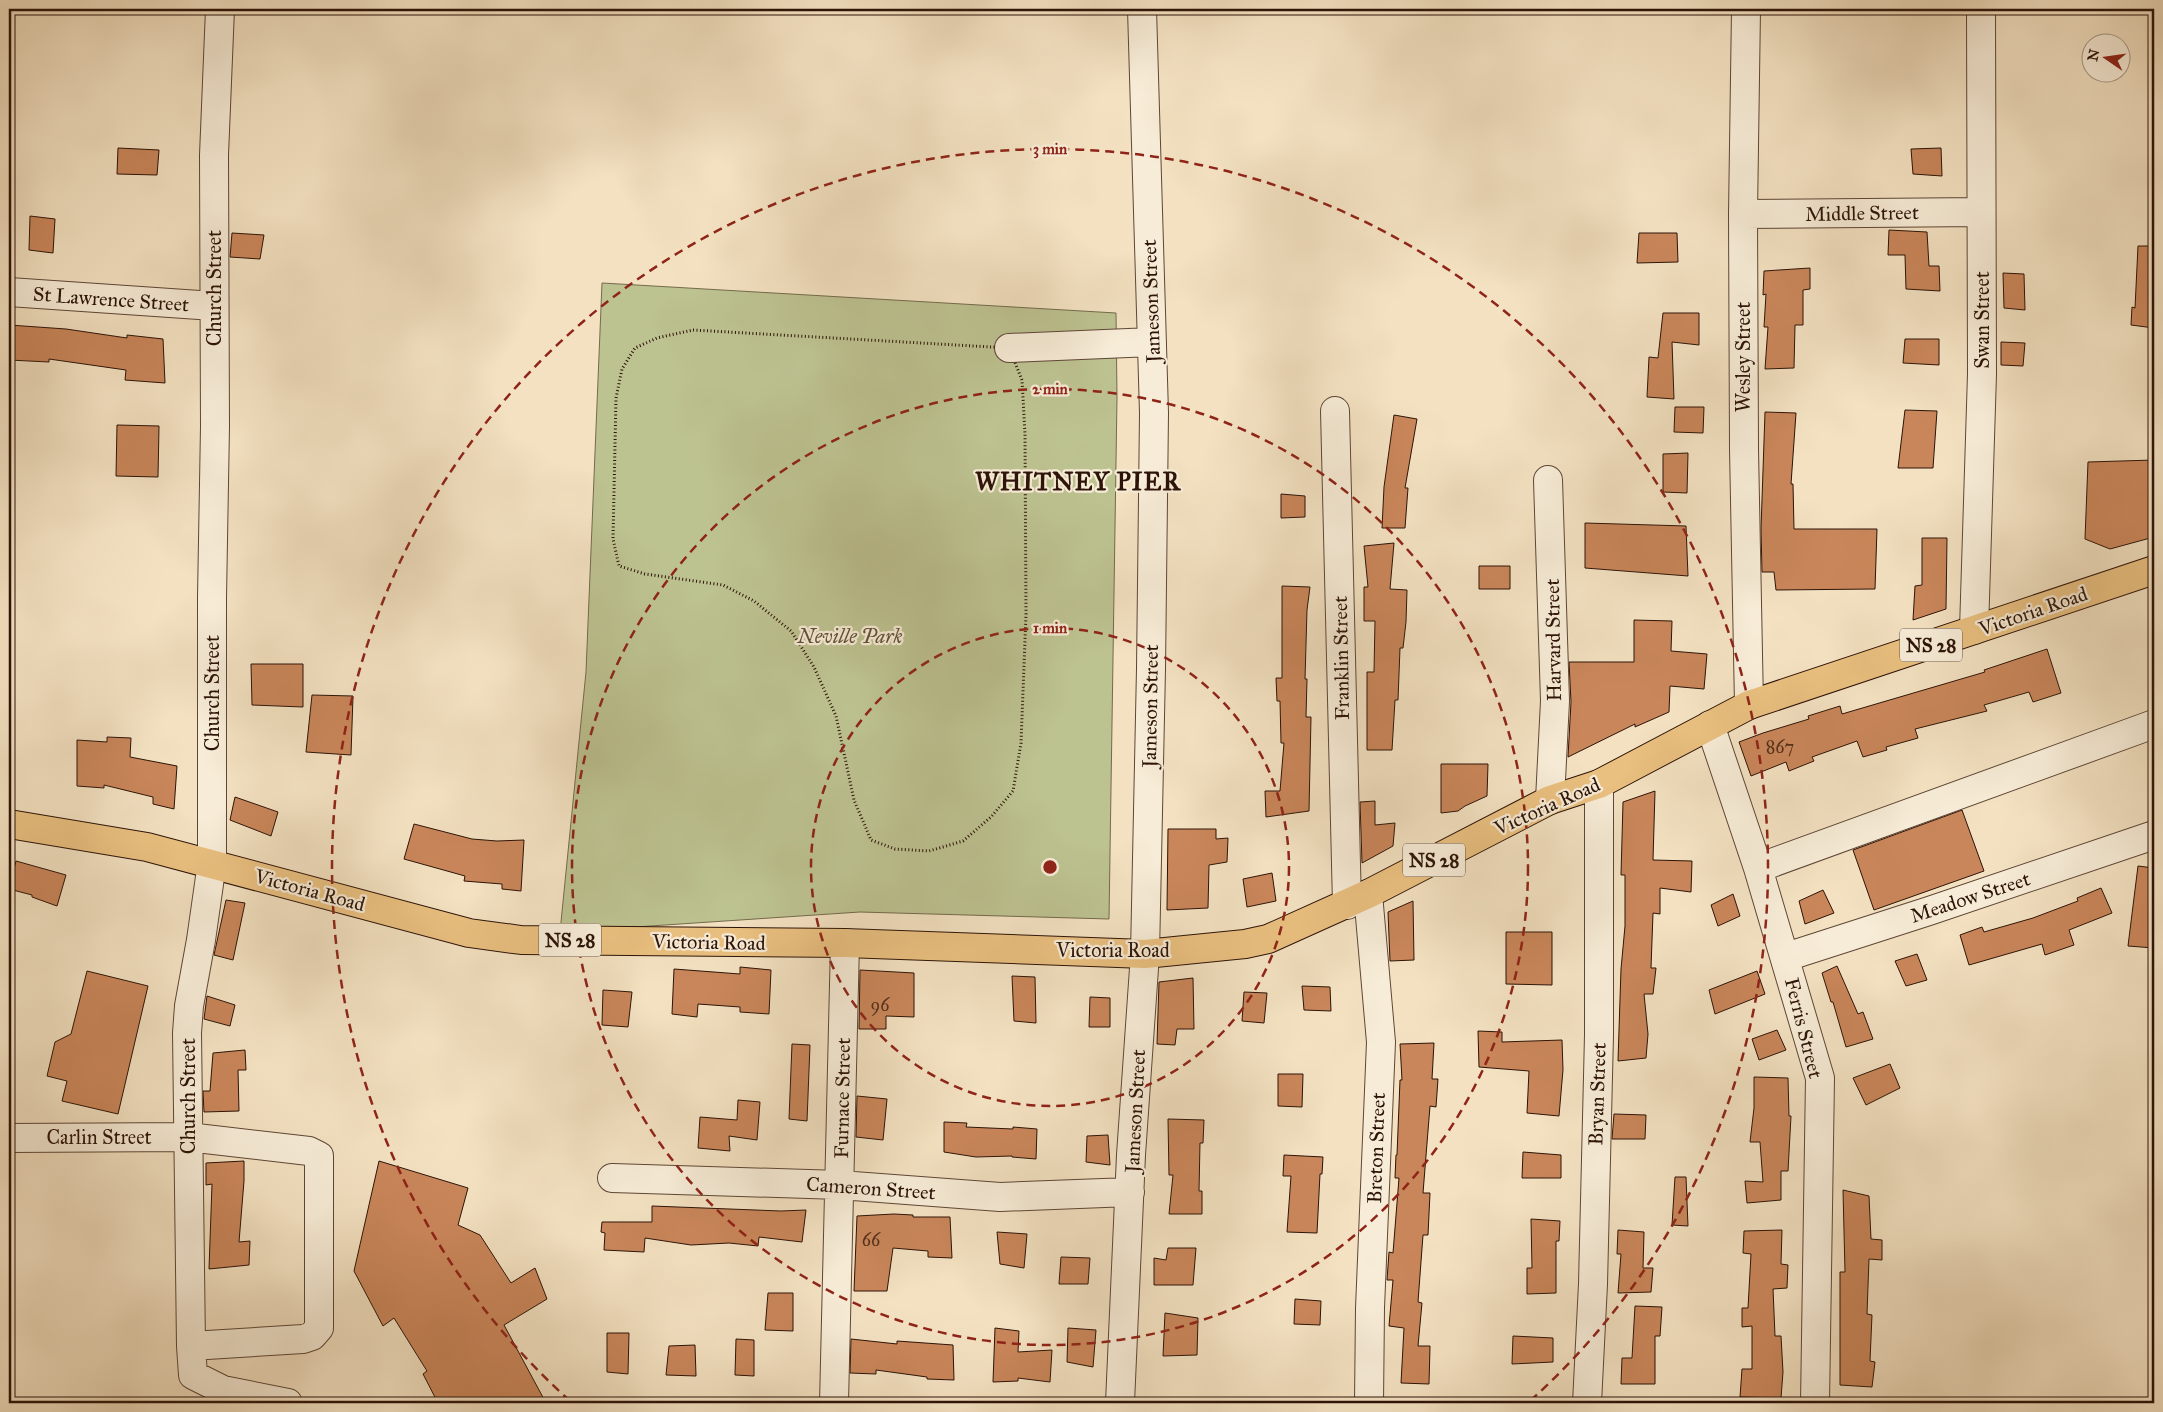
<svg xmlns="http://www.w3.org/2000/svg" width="2163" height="1412" font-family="'IM FELL Great Primer',serif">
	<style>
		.green { fill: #bdc291; stroke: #746a4c }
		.building { fill: #c9865a; stroke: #2c1308 }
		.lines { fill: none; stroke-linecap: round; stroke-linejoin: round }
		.minor-casing { stroke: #5e4636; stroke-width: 30 }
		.major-casing { stroke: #2c1308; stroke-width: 30 }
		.path { stroke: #2c1308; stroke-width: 3; stroke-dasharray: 1 2.5; stroke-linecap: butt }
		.minor { stroke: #f7ecd7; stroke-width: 28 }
		.major { stroke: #eac080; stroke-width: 28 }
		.ring { fill: none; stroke: #8f2418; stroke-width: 2.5; stroke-dasharray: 9 6 }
		.labels { text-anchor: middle; stroke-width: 4.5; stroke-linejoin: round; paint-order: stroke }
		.number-label { font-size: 18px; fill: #53301c }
		.shield { fill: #f7ecd7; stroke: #695446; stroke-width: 1 }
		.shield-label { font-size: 19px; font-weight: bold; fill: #2c1308 }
		.street-label { font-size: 20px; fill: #2c1308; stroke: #f7ecd7 }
		.park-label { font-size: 20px; font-style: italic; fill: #5f5038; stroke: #f7ecd7 }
		.district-label { font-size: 25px; font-weight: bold; letter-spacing: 1px; fill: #2c1308; stroke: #f7ecd7 }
		.centre { fill: #8f2418; stroke: #f7ecd7; stroke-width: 2.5 }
		.ring-label { font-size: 15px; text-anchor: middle; font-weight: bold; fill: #8f2418; stroke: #f7ecd7; stroke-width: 4.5; stroke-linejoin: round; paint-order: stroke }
	</style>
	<rect width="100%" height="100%" fill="#f3e1c1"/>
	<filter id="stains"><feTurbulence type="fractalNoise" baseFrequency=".004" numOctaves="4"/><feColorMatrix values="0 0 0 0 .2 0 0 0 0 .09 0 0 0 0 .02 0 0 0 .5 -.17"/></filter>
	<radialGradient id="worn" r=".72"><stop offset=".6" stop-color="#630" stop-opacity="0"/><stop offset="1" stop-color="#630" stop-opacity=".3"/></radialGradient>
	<path class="green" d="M602,283L1116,313L1117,397L1109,919L860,912L560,932L586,672Z"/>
	<path class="building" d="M118,148L159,150L157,175L117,174Z
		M1941,148L1942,176L1913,174L1911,149Z
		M30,216L55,219L53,253L29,250Z
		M1889,230L1927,232L1929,266H1939L1940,291L1906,289L1905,255H1888Z
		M232,233L264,235L260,259L230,257Z
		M1639,233H1677L1678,262L1637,263Z
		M2138,246H2154V328L2131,325L2132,307L2135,308Z
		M1810,268V289L1803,290V325H1795L1794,368L1765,369L1768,327H1764L1766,294L1763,295L1764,271Z
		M2003,273L2024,274L2025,310L2004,308Z
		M1663,313H1699V345L1672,342L1674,399L1647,397L1649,357L1658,358Z
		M9,325L66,329L127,338V335L163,339L165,383L125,380L126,370L49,359V362L9,360Z
		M1905,339H1939V365L1903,363Z
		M2001,342L2025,343L2023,366L2001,365Z
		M1675,407H1704L1703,433L1674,432Z
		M1905,410L1937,411L1933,468H1898Z
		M1765,412L1796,413L1791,484H1793L1794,529H1877L1875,589L1776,590L1774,572H1762L1761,529Z
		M1394,415L1417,419L1405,488H1408L1405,528H1382L1384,487Z
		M117,425L159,426L158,477L116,476Z
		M1688,453L1687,493L1663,492V454Z
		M2154,460V537L2110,549L2085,539L2088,462Z
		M1281,494L1305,496V517L1281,518Z
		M1585,523L1686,526L1688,576L1585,568Z
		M1922,538H1947L1946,609L1913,620L1915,586L1922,585Z
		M1394,543L1390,589L1407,590L1406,622L1403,648H1400L1398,700H1395L1392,750H1367V672H1374L1375,621H1364V587H1368L1364,546Z
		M1479,566H1510V589H1479Z
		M1282,586L1310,587L1307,610L1305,679H1307L1306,717H1311L1309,811L1266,817L1265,791H1280L1284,743H1281L1280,701H1277L1276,678H1282Z
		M1634,620L1672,621L1671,651L1707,654L1704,689L1670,686L1669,712L1635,727V724L1568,757L1571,702L1569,662H1634Z
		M2047,649L2061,693L2033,702L2029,692L1984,705L1987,711L1915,729L1918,738L1886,747L1887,750L1863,757L1857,741L1812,757L1814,761L1789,771L1786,762L1751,776L1739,742L1763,733L1809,719L1808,716L1840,706L1842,714L1985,672L1984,670Z
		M251,664H303V707L252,705Z
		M312,695L353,696L351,755L306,752Z
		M107,737L131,738L130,757L177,766L174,809L153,804V797L104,785V788L77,786V740L107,742Z
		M1441,764H1488L1487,796L1465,806L1458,811L1441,813Z
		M1655,791L1653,860L1692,861L1691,892L1660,888V914L1653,913L1651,968H1656L1653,994H1644L1648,1034L1646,1058L1618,1061L1621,969L1625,926V875H1621L1623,802Z
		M235,797L278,812L271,836L230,820Z
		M1375,801V825L1395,823L1393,846L1362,863L1360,802Z
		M1962,810L1984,871L1874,910L1853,850Z
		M414,824L472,839L497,841L524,840L521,891L502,889V884L464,881L465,876L404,859Z
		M1168,829H1216V839L1228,838L1227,862L1209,865L1208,908L1167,910Z
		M16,861L66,875L57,906L32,897V895L9,889Z
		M2138,866L2154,868V948L2128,946Z
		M1272,873L1276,901L1247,907L1243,879Z
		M2101,888L2112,913L2069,930L2074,945L2045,955L2042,944L1969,965L1960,935L1982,927L1984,932L2033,918L2078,901L2077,898Z
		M1823,890L1834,913L1805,924L1799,901Z
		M1733,894L1740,916L1718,926L1711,905Z
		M226,900L245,903L233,960L214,955Z
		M1413,901L1414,960L1390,961L1388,912Z
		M1506,932H1552V985L1506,984Z
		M1917,954L1927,980L1906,986L1895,961Z
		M1837,966L1858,1014L1863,1012L1873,1039L1846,1047L1833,1002H1831L1822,973Z
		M740,967L771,970L769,1014L740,1012V1007L698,1004L697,1017L672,1014L674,969L740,974Z
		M860,970L914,973V1017L886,1016V1029H859Z
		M87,971L148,986L118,1114L62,1101L67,1081L47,1076L55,1042L71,1034Z
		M1757,971L1765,994L1715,1014L1709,990Z
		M1012,976L1035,977L1036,1023L1014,1021Z
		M1193,978L1194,1029H1177L1175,1045L1157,1044L1159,982Z
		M1302,986L1330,987L1331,1011L1304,1010Z
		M603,990L632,992L628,1027L602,1025Z
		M1244,992L1267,993L1264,1023L1242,1021Z
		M207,996L235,1005L230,1026L204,1019Z
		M1090,997L1110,998V1027H1089Z
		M1777,1030L1786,1050L1759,1060L1752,1039Z
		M1478,1031L1502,1032V1042L1562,1040L1563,1070L1559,1116L1527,1113L1529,1071L1479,1067Z
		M1434,1043L1432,1079H1438L1436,1107L1430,1106L1423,1193H1430L1428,1235H1423L1418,1302L1422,1303L1418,1346H1430L1429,1384L1401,1383L1404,1328L1389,1326L1393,1280H1387L1389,1252L1393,1253L1399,1178H1395L1396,1155H1397L1400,1080H1402L1400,1044Z
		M792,1044L810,1045L807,1121L789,1119Z
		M245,1050L246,1070H238L239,1111L204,1112L203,1091H210L213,1053Z
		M1890,1064L1900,1088L1866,1105L1853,1078Z
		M1278,1074H1303L1302,1107L1278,1106Z
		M1754,1077L1788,1078L1789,1116H1791L1788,1171H1781V1200L1747,1203L1745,1181L1763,1182L1760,1142H1750L1754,1108Z
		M857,1096L887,1099L883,1140L856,1137Z
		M738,1100L760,1102L757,1140L729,1136L730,1151L698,1148L700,1117L737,1120Z
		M1614,1114L1646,1115L1645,1139H1612Z
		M1168,1119L1204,1120L1203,1143H1200L1199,1191H1202V1214H1169L1173,1175H1169Z
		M944,1122L967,1123L966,1127L1013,1129V1127L1037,1129L1036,1159L1012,1157V1156L976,1157L944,1152Z
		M1108,1135L1110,1165L1086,1162L1087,1136Z
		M1523,1152L1561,1155V1178H1522Z
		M1284,1155L1323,1157L1322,1174H1320L1317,1233L1287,1232L1291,1176H1283Z
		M244,1161V1181L239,1242L250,1241L249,1265L209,1269L212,1184L206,1185V1163Z
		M379,1161L468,1188L458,1225L480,1235L511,1283L535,1268L547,1299L504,1325L546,1403H438L423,1374L427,1371L394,1318L383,1326L354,1271Z
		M1675,1177H1686L1688,1226L1672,1225Z
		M1843,1190L1869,1196L1871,1239L1882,1240V1260L1869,1259L1867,1314L1872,1315L1870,1361L1875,1362L1872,1387L1840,1385V1272H1845Z
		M652,1206L781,1211L806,1210L802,1242L759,1237L758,1246L729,1243L691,1245L645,1238L644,1252L604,1250L605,1233L601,1232L602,1222H652Z
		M894,1214L913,1215V1217H950L952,1258L928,1257V1251L893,1248L887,1291H854L857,1216Z
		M1531,1219L1560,1221L1559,1241H1556V1293L1527,1294V1268H1532Z
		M1618,1230L1644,1232L1643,1268H1653L1651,1292L1618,1293L1621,1254H1617Z
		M1782,1230L1781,1264L1788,1265L1787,1288L1773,1289L1775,1336H1781L1783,1372L1781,1398L1740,1397L1742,1369H1752V1326L1742,1327V1308H1748L1751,1254L1743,1253L1744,1231Z
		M997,1232L1027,1234L1024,1268L1000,1264Z
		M1168,1248H1196L1193,1285H1154V1258L1166,1260Z
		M1061,1257L1090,1258L1088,1284H1059Z
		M768,1293H793V1331L765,1330Z
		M1295,1299L1321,1301L1320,1325L1294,1324Z
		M1635,1306L1662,1307L1660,1336H1655V1384H1621L1622,1358H1632Z
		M1165,1313L1198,1318L1197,1355L1163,1356Z
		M995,1328L1019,1331L1018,1352L1052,1350L1050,1382L1018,1378V1381L993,1382Z
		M1068,1328L1096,1330L1093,1367L1067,1362Z
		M607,1333H629L628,1374L607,1372Z
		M1513,1336L1553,1338V1362L1512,1364Z
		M736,1339L754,1340V1376L735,1375Z
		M851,1339L897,1344V1341L953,1345L954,1380L927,1379V1377L876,1370V1374L850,1373Z
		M695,1345L696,1376L666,1375L669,1346Z"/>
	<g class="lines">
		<g class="minor-casing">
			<path id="minor" d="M220,9L214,155L215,426L212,598V863L201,940L189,1006L187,1033L191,1346L193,1375L223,1390L288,1403
				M1746,9L1743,214L1744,449L1749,705
				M1743,214L1981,212
				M9,292L214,306
				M1009,348L1152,342
				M1335,411L1347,905
				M1548,480L1555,701L1550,800
				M1974,630L1982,374L1981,9
				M1710,725L1758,868L1820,1078L1815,1403
				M1758,868L2154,724
				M1368,894L1381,1042L1370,1308L1369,1403
				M1786,957L1929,911L2154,835
				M9,1138L188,1137L309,1151L319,1156V1328L312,1336L303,1339L191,1346
				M612,1178L840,1185L1000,1197L1130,1192
				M834,1403L845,943
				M1120,1403L1131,1155L1145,954L1151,669L1154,413L1142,9
				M1587,1403L1593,1284L1599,1035V784"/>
		</g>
		<g class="major-casing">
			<path id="major" d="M9,824L147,847L469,933L521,940L845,943L1145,954L1245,944L1268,939L1368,894L1550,800L1599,784L1749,705L2154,570"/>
		</g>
		<path class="path" d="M693,330L1009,348L1022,380L1025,434L1026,614L1021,743L1013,791L991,817L963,841L929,851L895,849L871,840L854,800L836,716L814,667L791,631L754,601L723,585L645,574L619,566L613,539L616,398L622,369L635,348L657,338Z"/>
		<use href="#minor" class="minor"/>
		<use href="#major" class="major"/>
	</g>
	<g class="ring">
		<circle cx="1050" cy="867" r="239"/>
		<circle cx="1050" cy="867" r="478"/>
		<path d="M570 1401A718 718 0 1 1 1530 1401"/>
	</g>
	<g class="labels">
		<g class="number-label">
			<text x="1780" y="753">867</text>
			<text x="880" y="1011">96</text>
			<text x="871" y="1246">66</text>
		</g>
		<g class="shield">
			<rect x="1900" y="628.5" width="62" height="33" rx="4"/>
			<rect x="1403" y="843.5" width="62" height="33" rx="4"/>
			<rect x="539" y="923.5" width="62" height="33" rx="4"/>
		</g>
		<g class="shield-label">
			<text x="1931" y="652">NS 28</text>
			<text x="1434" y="867">NS 28</text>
			<text x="570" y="947">NS 28</text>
		</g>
		<g class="street-label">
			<text transform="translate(1862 213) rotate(-1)" y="7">Middle Street</text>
			<text transform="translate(214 288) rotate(-90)" y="7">Church Street</text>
			<text transform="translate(111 299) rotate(4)" y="7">St Lawrence Street</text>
			<text transform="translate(1151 301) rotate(-92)" y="7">Jameson Street</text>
			<text transform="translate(1982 320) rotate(-90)" y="7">Swan Street</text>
			<text transform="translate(1743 357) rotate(-90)" y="7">Wesley Street</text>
			<text transform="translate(2033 611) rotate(-19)" y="7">Victoria Road</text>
			<text transform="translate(1553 640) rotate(-91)" y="7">Harvard Street</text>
			<text transform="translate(1341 658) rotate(-91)" y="7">Franklin Street</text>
			<text transform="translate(212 693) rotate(-90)" y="7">Church Street</text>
			<text transform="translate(1150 706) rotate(-89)" y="7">Jameson Street</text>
			<text transform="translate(1547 806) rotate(-24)" y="7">Victoria Road</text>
			<text transform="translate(310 890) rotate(15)" y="7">Victoria Road</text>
			<text transform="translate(1970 897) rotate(-18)" y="7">Meadow Street</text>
			<text transform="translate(709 942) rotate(1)" y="7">Victoria Road</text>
			<text x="1113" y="957">Victoria Road</text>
			<text transform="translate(1804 1028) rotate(76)" y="7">Ferris Street</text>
			<text transform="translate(1597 1094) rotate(-88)" y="7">Bryan Street</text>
			<text transform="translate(188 1096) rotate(-90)" y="7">Church Street</text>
			<text transform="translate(842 1098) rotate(-89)" y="7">Furnace Street</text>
			<text transform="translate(1135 1111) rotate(-87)" y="7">Jameson Street</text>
			<text x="99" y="1144">Carlin Street</text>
			<text transform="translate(1376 1148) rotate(-88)" y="7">Breton Street</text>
			<text transform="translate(871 1188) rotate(4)" y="7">Cameron Street</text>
		</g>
		<g class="park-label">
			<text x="850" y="643">Neville Park</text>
		</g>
		<g class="district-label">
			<text x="1078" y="490">WHITNEY PIER</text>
		</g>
	</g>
	<circle cx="1050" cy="867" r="8" class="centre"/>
	<g class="ring-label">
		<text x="1050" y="154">3 min</text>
		<text x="1050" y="394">2 min</text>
		<text x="1050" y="633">1 min</text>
	</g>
	<rect width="2163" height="1412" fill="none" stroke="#f3e1c1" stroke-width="30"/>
	<rect x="10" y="10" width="2143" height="1392" fill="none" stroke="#2c1308" stroke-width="2.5"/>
	<rect x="15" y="15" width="2133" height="1382" fill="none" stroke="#2c1308"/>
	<g transform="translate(2106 58) rotate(283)"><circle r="24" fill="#f7ecd7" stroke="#a69584"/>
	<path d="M0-4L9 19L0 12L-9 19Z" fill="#8f2418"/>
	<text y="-8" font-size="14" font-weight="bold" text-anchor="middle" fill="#2c1308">N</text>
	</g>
	<rect width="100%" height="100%" filter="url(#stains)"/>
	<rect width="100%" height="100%" fill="url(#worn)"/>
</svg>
